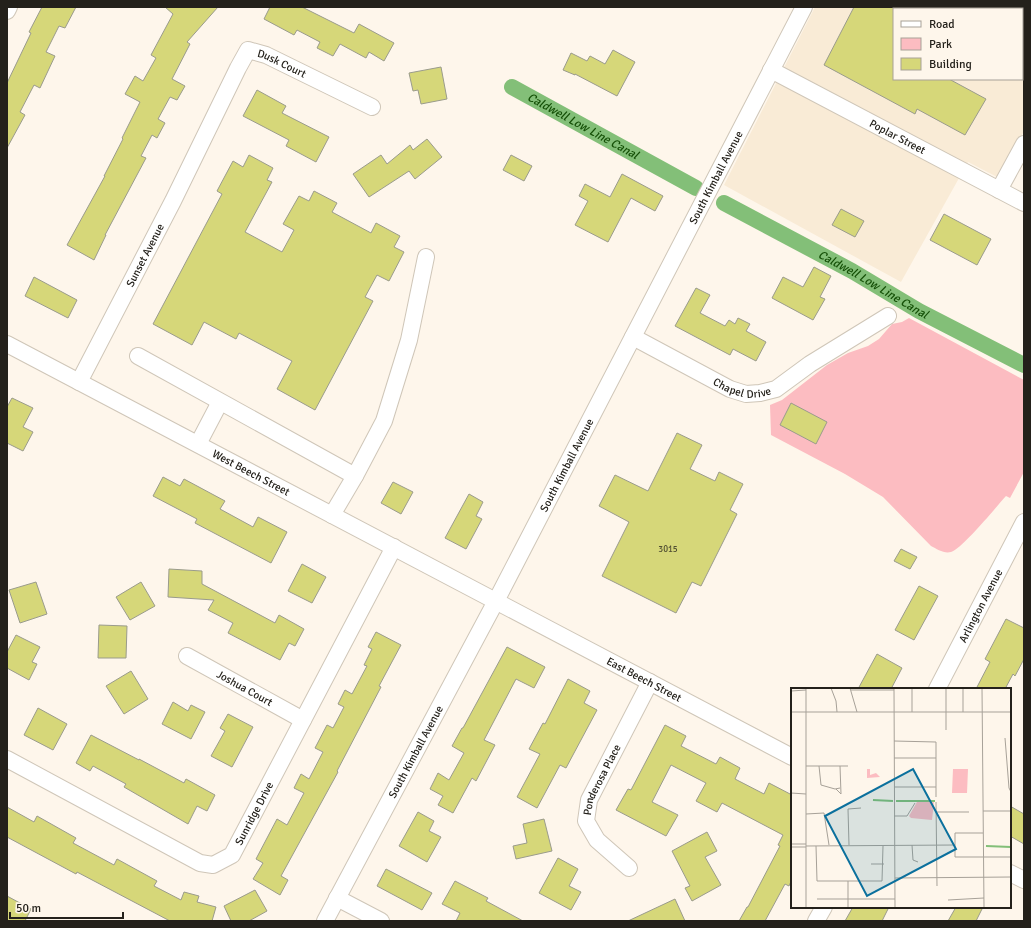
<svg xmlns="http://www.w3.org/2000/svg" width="1031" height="928" font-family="Signika,sans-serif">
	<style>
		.built { fill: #f9ebd6; fill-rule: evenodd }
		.green { fill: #fcbcc1 }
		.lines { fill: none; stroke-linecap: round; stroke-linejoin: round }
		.canal { stroke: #83bf78; stroke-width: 16 }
		.building { fill: #d6d779; stroke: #9a9b8c }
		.minor-casing { stroke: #cfc6b8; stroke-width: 18 }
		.minor { stroke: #fff; stroke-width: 16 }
		.labels { text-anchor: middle; stroke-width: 3.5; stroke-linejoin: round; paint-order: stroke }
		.number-label { font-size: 9px; fill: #504e32 }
		.street-label { font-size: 11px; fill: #24211b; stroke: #fef6eb }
		.water-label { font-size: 12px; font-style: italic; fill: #155007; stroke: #fef6eb }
		.inset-river { fill: none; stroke: #83bf78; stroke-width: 2 }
		.inset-road { fill: none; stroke: #a7a198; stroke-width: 1 }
		.view { fill: #0b709d; fill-opacity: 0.15; stroke: #0b709d; stroke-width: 2 }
		.inset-edge { fill: none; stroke: #24211b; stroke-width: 2 }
	</style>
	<rect width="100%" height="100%" fill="#fef6eb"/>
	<path class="built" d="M815,7H1024V131L999,178L968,162L901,282L724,185ZM894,9H1022V79H894Z"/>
	<path class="green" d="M909,318L1024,380V472L1010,498L1006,496C996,507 963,548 951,552C944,554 937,549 931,546L883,497L845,474L771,435L770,405L782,400L827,365L848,353L868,346L879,339L892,324L902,322Z"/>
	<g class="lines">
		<g class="canal">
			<path id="s1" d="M512,87L696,188"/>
			<path id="s2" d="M724,203L852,271L919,311L1024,365"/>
		</g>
	</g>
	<path class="building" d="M42,7H76L65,28L59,26L46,52L55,56L40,88L34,85L20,112L25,115L7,148V83L31,33L29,32Z
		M165,7H218L187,42L190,44L172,79L185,86L177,100L170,97L158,119L165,123L157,138L152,135L141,156L146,158L105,235H106L94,260L67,245L105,176H104L123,139L122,138L140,102L125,94L135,76L143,81L156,58L151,55L173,14Z
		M270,7H302L354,33L359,24L394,43L384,61L369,52L366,58L340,44L333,56L317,48L320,42L297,30L294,35L264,19Z
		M854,7H894V79H949L986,99L965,135L917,109L915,114L824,65Z
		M613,50L635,62L617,96L575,74V75L563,70L571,53L587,61L590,56L605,64Z
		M441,67L447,99L421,104L418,90L413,91L409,73Z
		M257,90L286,106L282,113L329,137L316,162L286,146L289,140L243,116Z
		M427,139L442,157L415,179L409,171L369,197L353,174L381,155L387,164L410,145L413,150Z
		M249,155L273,168L267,180L272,182L245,232L282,252L294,230L283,224L299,196L309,201L314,191L337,203L332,212L371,233L376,223L400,236L394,247L404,252L389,281L377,275L365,297L373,301L315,410L277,389L292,361L239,333L236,339L204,322L192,345L153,324L222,194L217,191L233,161L243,167Z
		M511,155L532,166L524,181L503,170Z
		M622,174L663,196L655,211L631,198L608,242L575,225L588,201L579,196L585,184L610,197Z
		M841,209L864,221L855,237L832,225Z
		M944,214L991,239L977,265L930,240Z
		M814,267L831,276L820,297L825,299L813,320L772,298L783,277L803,287Z
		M34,277L77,300L68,318L25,296Z
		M696,288L710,295L700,313L725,326L729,320L735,324L738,318L750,324L746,331L766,342L756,361L733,349L730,355L675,326Z
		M12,398L33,408L23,427L33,432L23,451L7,443V407Z
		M791,403L827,422L816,444L780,425Z
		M677,433L702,445L690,469L715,481L719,472L743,484L730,510L737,514L701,586L692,582L676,613L602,576L629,522L599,506L615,475L648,491Z
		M163,477L180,486L184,479L225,501L220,509L253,527L258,517L287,532L271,563L195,523L197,519L153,496Z
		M393,482L413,492L401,514L381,503Z
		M469,494L483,502L476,516L482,519L466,549L445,538Z
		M901,549L917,557L910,569L894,561Z
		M302,564L326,577L312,603L288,591Z
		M169,569L202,571V584L275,623L279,615L304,629L295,646L289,643L280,660L228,633L233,623L208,610L214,600L168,597Z
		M36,582L47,614L20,623L9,590Z
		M141,582L155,606L130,620L116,597Z
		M919,586L938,596L914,640L895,630Z
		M1006,619L1024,628V659L1015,676L1013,674L1005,689H976L990,662L985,659Z
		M99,625L127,626L126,658H98Z
		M376,632L401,645L379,686L381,687L337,771L338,772L281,876L288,880L280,895L253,879L263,863L256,859L277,819L287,825L304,793L294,788L301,774L309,779L323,752L315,748L327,725L333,728L344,707L338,704L345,690L352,694L367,666L364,665L372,649L368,647Z
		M16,635L40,647L32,662L37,664L29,680L7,668V652Z
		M507,647L545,667L534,688L516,679L484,740L495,745L476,781L472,778L453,813L438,805L443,796L430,789L438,773L449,780L464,753L452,746L462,728H463Z
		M877,654L902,668L891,689H858Z
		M131,671L148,699L124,714L106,686Z
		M568,679L590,691L584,703L597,710L566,768L560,765L537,808L517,797L540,754L529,749L543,723L545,724Z
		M173,702L188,711L191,705L205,712L191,739L162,724Z
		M38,708L67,724L53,750L24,735Z
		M228,714L253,727L232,767L211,756L225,731L220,728Z
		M665,725L686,736L681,746L716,764L720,757L740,768L735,779L764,794L769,783L792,795V879L789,886L785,884L765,921H739L747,907H748L780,846L778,845L783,835L722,803L717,812L696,801L706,783L671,765L652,802L678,815L666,836L616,810L628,789L631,790Z
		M91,735L139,760V759L184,783L186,779L215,795L207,811L197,806L188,824L124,787L126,784L93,766L90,771L76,763Z
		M1010,806L1024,814V844L1010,836Z
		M7,807L34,822L37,816L76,838L73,843L114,865L117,859L157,881L154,886L181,900L184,892L199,896L197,902L216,907L212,921H170L77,872L76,874L7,837Z
		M418,812L434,821L429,831L441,837L427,862L399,846Z
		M544,819L552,851L516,859L513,846L527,843L523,824Z
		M707,832L717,851L705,857L721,885L692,901L685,888L690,886L672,851Z
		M558,858L578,869L569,886L581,892L571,910L539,893Z
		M386,869L432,893L422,910L377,886Z
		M455,881L488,898L486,901L523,921H456L460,913L442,904Z
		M255,890L267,911L249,921H231L224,906Z
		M7,896L31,909L25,921H7Z
		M675,899L685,921H628Z
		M853,907H889L882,921H845Z
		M956,907H983L976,921H948Z"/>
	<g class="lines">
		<g class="minor-casing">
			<g id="minor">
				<path d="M7,11L9,7"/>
				<path id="s3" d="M771,70L1024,203"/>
				<path d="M999,190L1024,144"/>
				<path id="s4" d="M633,337L730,389L746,394L760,393L776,389L810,364L888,316"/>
				<path id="s5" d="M7,344L792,757"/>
				<path d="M138,356L355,476"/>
				<path id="s6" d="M79,382L173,201L238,68L248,50L266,55L372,107"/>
				<path d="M198,444L220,402"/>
				<path d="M332,515L355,476L384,421L409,340L426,257"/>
				<path id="s7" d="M187,656L303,720"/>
				<path id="s8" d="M937,689L1024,522"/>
				<path id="s9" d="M7,759L200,863L213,865L232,855L394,547"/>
				<path id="s10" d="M629,868L597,840L586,821L589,800L650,682"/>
				<path d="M1010,873L1024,880"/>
				<path d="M337,898L381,921"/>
				<path id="s11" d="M325,921L496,601L804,7"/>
				<path d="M816,921L824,907"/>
			</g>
		</g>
		<use href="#minor" class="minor"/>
	</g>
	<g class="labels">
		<g class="number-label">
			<text x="668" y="552">3015</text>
		</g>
		<g class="street-label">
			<text dy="4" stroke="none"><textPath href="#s6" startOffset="409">Dusk Court</textPath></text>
			<text dy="4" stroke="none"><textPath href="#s3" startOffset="143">Poplar Street</textPath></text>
			<text dy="4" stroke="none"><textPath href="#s11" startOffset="840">South Kimball Avenue</textPath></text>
			<text dy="4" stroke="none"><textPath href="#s6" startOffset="143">Sunset Avenue</textPath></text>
			<text dy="4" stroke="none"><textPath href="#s4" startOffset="122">Chapel Drive</textPath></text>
			<text dy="4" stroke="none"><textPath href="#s11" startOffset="516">South Kimball Avenue</textPath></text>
			<text dy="4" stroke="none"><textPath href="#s5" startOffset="276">West Beech Street</textPath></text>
			<text dy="4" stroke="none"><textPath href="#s8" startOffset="94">Arlington Avenue</textPath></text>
			<text dy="4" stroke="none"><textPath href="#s5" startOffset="720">East Beech Street</textPath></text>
			<text dy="4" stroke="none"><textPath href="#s7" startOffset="66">Joshua Court</textPath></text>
			<text dy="4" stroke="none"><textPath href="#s11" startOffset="192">South Kimball Avenue</textPath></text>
			<text dy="4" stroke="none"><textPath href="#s10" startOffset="109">Ponderosa Place</textPath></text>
			<text dy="4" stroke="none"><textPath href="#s9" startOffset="301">Sunridge Drive</textPath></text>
		</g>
		<g class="water-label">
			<text dy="4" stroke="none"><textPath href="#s1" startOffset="81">Caldwell Low Line Canal</textPath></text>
			<text dy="4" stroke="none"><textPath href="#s2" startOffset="170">Caldwell Low Line Canal</textPath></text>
		</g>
	</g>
	<g transform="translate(791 688)">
		<rect width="220" height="220" fill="#fef6eb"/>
		<path d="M76,81H79V87L85,85L89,89L76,90ZM162,81H177L176,105H161ZM126,114H143L141,132L120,130L118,128Z" fill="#fcbcc1"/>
		<path class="inset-river" d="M82,112L102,113M105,113H144M195,158L220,159"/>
		<path class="inset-road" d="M15,0V220M40,0L45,13L46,24M59,0L66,24M103,0L104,220M121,0V24M191,0L193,220M60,2H103M0,3L15,2M0,24H191M172,24V0M191,24H220M155,42V0M214,50L218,100L220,104M103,53L145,54V109M103,70H145M15,78H57M28,78L30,97L44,101L49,100M103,99H145M45,101L50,106L49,78M0,105L15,106M145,114L146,198M192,123H220M145,124H178M15,126L33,125L38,157M103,128H116L124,115M192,145H164V169H220M0,156H15M58,157L57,121L70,120M121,157L122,172L127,174M15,158L164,157M25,158L26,193H91L92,158M0,159H15M80,176H93M104,190L220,189M57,193V220M26,211H104M157,212L193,210"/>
		<path class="view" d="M122,81L165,161L76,208L34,128Z"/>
		<rect width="220" height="220" class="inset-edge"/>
	</g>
	<rect width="1031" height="928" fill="none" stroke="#24211b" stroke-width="16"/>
	<rect x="893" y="8" width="130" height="72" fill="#fef6eb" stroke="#a7a198"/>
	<rect x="901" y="21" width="20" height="6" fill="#ffffff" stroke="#a7a198"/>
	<text x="929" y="28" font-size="12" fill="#24211b">Road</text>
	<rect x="901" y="38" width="20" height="12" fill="#fcbcc1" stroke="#a7a198"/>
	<text x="929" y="48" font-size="12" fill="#24211b">Park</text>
	<rect x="901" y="58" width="20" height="12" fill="#d6d779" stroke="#a7a198"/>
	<text x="929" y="68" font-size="12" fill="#24211b">Building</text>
	<path d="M10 912v6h113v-6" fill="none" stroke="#24211b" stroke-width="2"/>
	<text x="16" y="912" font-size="12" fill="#24211b" stroke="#fef6eb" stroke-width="3" paint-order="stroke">50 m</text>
</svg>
